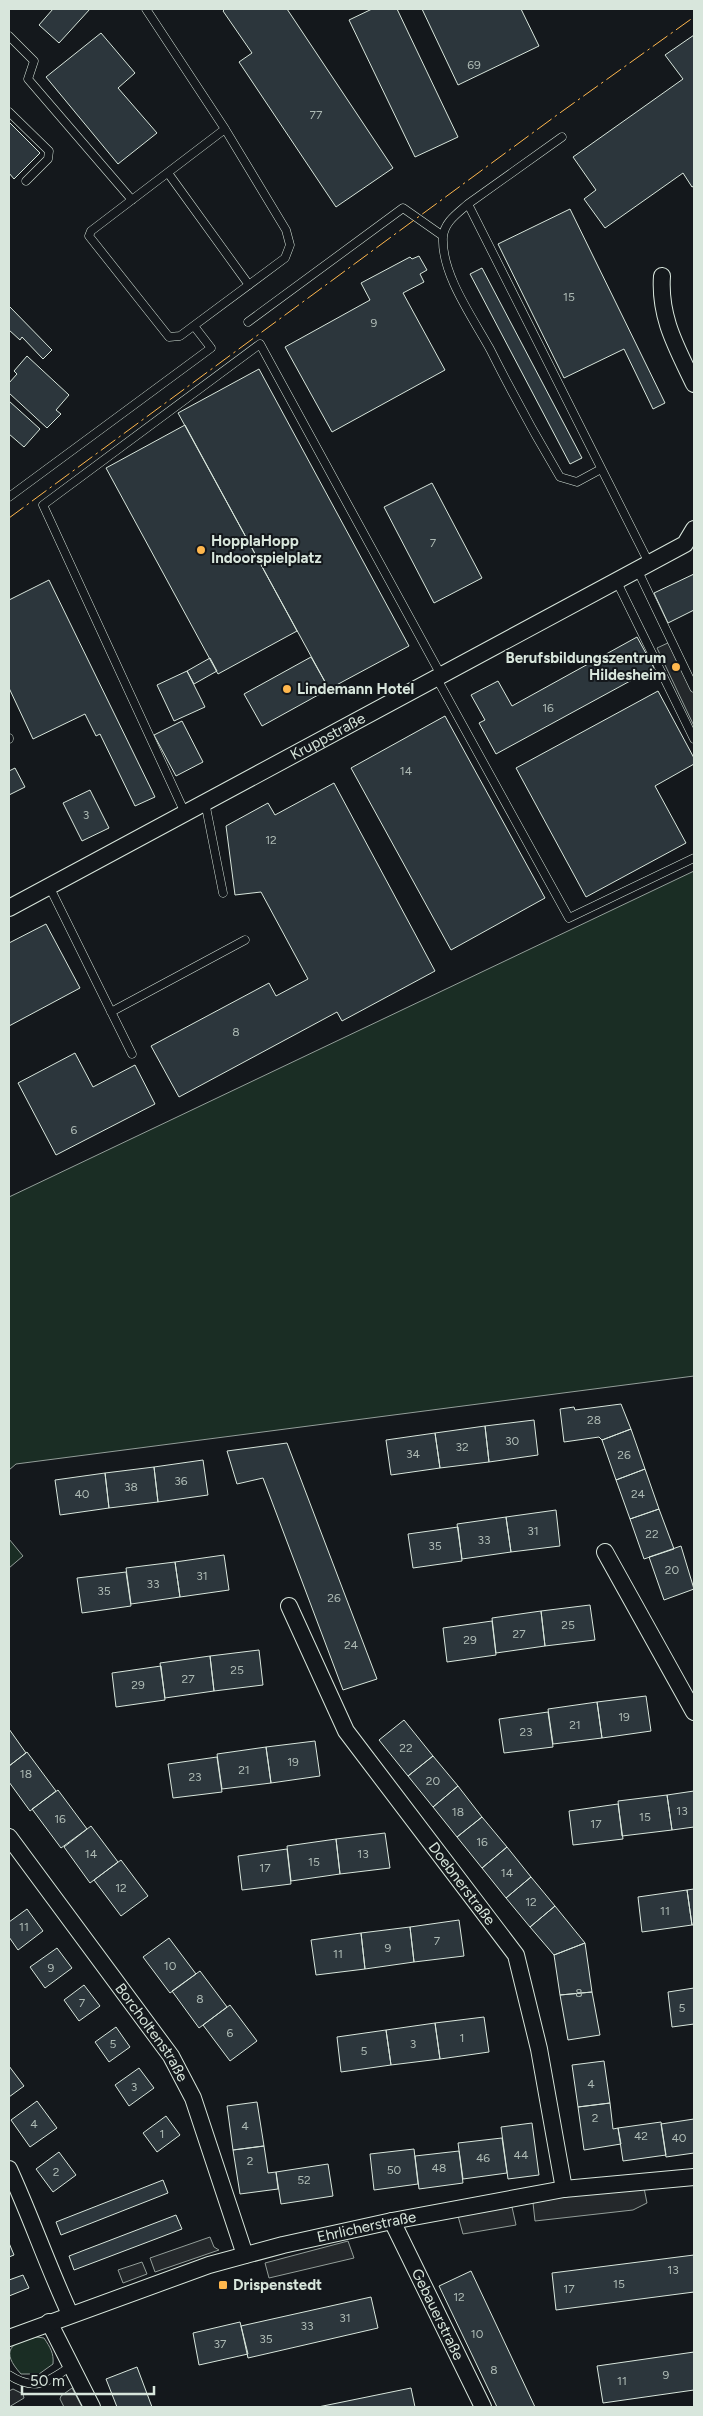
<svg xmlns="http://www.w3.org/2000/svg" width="703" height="2416" font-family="Figtree,sans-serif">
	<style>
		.green { fill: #1a2d24; stroke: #939e99 }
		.parking { fill: #24282b; stroke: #939e99 }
		.building { fill: #2c363c; stroke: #d8e6dc }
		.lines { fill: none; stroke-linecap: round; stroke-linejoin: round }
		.lane-casing { stroke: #d8e6dc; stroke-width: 9 }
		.street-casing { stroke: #d8e6dc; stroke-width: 18 }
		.lane { stroke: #14181c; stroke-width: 8 }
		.street { stroke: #14181c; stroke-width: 16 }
		.power { stroke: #ffb74d; stroke-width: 1; stroke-dasharray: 18 4 2.5 4; stroke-linecap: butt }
		.poi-dot { fill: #ffb74d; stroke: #14181c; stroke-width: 2 }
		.labels { text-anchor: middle; stroke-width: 4; stroke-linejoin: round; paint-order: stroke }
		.number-label { font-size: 12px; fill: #adbab4 }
		.poi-label { font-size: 15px; font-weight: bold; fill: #d8e6dc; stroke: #14181c; text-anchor: start }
		.street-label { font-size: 15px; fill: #d8e6dc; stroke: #14181c }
	</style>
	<rect width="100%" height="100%" fill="#14181c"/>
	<path class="green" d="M694,871V1376L16,1464L9,1470V1197Z
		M9,1539L23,1556L9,1568Z
		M37,2337L44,2338C50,2347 54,2353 53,2364L39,2374H21C0,2351 10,2342 37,2337Z"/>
	<path class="parking" d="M670,642L694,694V726L657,648Z
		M644,2188L647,2203L633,2210L535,2221L533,2203L565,2195Z
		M512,2207L516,2225L463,2234L458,2216Z
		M210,2237L214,2247L219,2250L155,2272L150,2258Z
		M348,2241L354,2258L269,2278L265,2263Z
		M142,2262L147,2274L123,2283L118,2270Z
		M72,2388L82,2407H64L60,2399L61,2396Z
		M13,2389L23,2394L24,2398L9,2407V2391Z"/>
	<path class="building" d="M53,9H90L59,43L39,25Z
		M225,9H287L393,168L336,207L239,62L252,53L223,11Z
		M372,9H397L458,137L415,157L349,20Z
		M422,9H521L539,46L458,85Z
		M101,33L135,73L118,88L157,133L118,164L46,77Z
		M694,35V186L692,187L683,173L605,228L584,199L596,190L573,157L683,79L665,55Z
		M9,122L40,153L14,179L9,173Z
		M570,209L665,403L653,409L624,349L564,378L498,244Z
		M419,256L427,270L420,274L424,282L403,293L445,370L332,432L285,347L370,300L361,283L410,257L412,259Z
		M482,268L582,458L570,464L470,274Z
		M9,306L52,350L43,359L22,337L20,340L9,330Z
		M27,356L69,395L56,410L61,414L47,428L9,393V383L17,374L14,371Z
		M259,369L409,646L329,689L178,413Z
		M9,401L40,429L24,447L9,434Z
		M185,425L297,631L218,674L106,468Z
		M432,483L482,578L434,603L384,507Z
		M694,574V610L668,623L654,593Z
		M49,580L155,797L135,806L100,734L96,736L85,714L33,739L9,688V600Z
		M637,637L654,668L496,754L479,723L485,720L471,695L498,681L512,706Z
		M311,657L329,689L262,726L244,694Z
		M210,658L217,671L194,684L187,671Z
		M187,671L205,707L174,721L157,685Z
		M658,691L694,758V764L655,786L686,843L586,897L516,768Z
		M445,716L545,898L451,950L351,768Z
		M182,721L203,762L176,776L154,735Z
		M15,768L25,787L9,795V771Z
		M334,783L435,971L342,1021L337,1012L179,1097L151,1046L269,983L276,996L308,979L261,892L235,895L226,826L268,803L275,815Z
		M90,790L109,828L82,841L63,803Z
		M46,924L80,988L9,1026V943Z
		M75,1053L93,1087L135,1065L155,1104L56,1155L18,1083Z
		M621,1404L631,1429L602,1440L599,1437L564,1442L560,1409L574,1407L575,1410Z
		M534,1420L538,1455L489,1462L485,1426Z
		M485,1426L489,1462L440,1468L435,1433Z
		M631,1429L645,1469L616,1480L602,1440Z
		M435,1433L440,1468L391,1475L386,1440Z
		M287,1443L377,1679L343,1690L263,1478L237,1484L227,1451Z
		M203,1460L208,1495L158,1502L154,1467Z
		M154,1467L158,1502L109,1508L105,1473Z
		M645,1469L659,1509L630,1519L616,1480Z
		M105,1473L109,1508L60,1515L55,1480Z
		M659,1509L674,1549L644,1559L630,1519Z
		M556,1510L560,1546L511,1552L506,1517Z
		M506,1517L511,1552L462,1559L457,1524Z
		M458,1527L462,1561L413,1568L408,1534Z
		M681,1546L694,1589L664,1600L649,1557Z
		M224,1555L229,1590L180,1597L175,1562Z
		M175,1562L180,1597L131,1604L126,1568Z
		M126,1572L131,1606L82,1613L77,1578Z
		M590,1605L595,1640L545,1646L541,1611Z
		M541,1611L545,1646L496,1653L492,1618Z
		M492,1621L496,1655L447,1662L443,1628Z
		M259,1650L263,1685L214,1691L210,1656Z
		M210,1656L214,1691L165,1698L160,1663Z
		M161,1666L165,1700L116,1707L112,1673Z
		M646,1696L651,1731L602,1738L597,1702Z
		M597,1702L602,1738L553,1744L548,1709Z
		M548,1712L553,1747L504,1753L499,1719Z
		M404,1720L433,1756L408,1776L379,1740Z
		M9,1729L26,1753L9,1766Z
		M315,1741L320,1776L271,1783L266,1747Z
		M266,1747L271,1783L222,1789L217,1754Z
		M27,1752L56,1791L30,1811L9,1782V1766Z
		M433,1756L458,1786L433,1807L408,1776Z
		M217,1757L222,1792L173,1798L168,1764Z
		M458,1786L482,1817L457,1837L433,1807Z
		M58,1790L87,1829L61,1848L32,1809Z
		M694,1791V1827L672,1830L667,1795Z
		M667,1795L672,1830L622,1836L618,1801Z
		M618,1804L623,1839L573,1845L569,1811Z
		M482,1817L507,1847L482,1868L457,1837Z
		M91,1826L118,1862L90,1883L64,1847Z
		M385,1833L390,1868L340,1874L336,1839Z
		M336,1839L340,1874L291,1881L287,1846Z
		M507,1847L531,1877L506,1898L482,1868Z
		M287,1849L291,1884L242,1890L238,1856Z
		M121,1860L148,1896L121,1916L94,1880Z
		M531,1877L555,1906L530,1927L506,1898Z
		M694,1889V1925H692L687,1890Z
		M687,1890L692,1925L642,1932L638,1897Z
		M555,1906L585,1943L554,1955L530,1927Z
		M27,1909L43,1931L18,1950L9,1937V1922Z
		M459,1920L464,1956L414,1962L410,1927Z
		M410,1927L414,1962L365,1969L361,1933Z
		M361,1933L365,1969L316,1975L311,1940Z
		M169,1938L196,1974L170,1993L143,1957Z
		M585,1943L592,1992L560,1995L554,1955Z
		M57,1948L72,1968L45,1988L30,1967Z
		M200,1971L227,2007L199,2028L172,1991Z
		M84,1985L100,2006L79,2021L64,2000Z
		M694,1988V2024L672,2027L668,1992Z
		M592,1992L600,2035L568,2040L560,1995Z
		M230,2005L257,2041L230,2061L203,2025Z
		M484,2017L489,2052L440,2059L435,2023Z
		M435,2023L440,2059L391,2065L386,2030Z
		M116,2027L130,2047L109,2062L95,2042Z
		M386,2030L391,2065L341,2072L337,2037Z
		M604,2061L610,2103L578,2107L572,2065Z
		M9,2066L24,2086L9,2097Z
		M139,2068L154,2088L129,2106L115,2085Z
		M37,2101L57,2128L30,2147L11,2120Z
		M257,2102L264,2146L233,2150L227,2106Z
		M610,2103L613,2129L618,2128L621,2144L584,2150L578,2107Z
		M166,2116L180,2135L157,2152L143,2133Z
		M694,2119V2153L666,2157L661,2124Z
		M661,2122L666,2155L623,2161L618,2128Z
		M532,2123L539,2175L508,2179L501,2127Z
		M502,2138L507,2173L463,2179L458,2143Z
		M264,2146L268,2173L276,2172L278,2189L240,2194L233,2150Z
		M414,2149L418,2184L374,2190L370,2154Z
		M459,2151L463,2183L419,2189L415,2156Z
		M59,2152L76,2175L53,2192L36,2169Z
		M328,2164L333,2196L281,2204L276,2172Z
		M163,2180L168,2193L61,2235L56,2222Z
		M176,2215L182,2229L74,2270L69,2256Z
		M9,2243L14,2255L9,2257Z
		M694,2255V2292L556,2310L552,2273Z
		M471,2271L535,2407H497L439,2286Z
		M23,2275L29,2288L9,2296V2280Z
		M371,2297L378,2328L248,2358L241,2326Z
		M240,2322L248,2354L199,2365L193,2333Z
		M694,2352V2390L603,2403L597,2366Z
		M137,2367L152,2407H117L106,2379Z
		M411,2388L415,2407H318Z"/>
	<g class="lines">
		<g class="lane-casing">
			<path id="lane" d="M146,9L225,129L286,230L290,245L285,258L180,336L169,337L89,236L91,231L225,129
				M9,36L34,61L28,79L132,200
				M9,112L49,151L48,159L26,181
				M562,137L468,204L649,563
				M168,173L249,285
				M468,204C458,213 444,222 443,237C441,274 473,318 490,349C512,393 535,435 560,477L577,482L601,469
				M248,322L403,208L443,236
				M9,497L211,348L194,326
				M637,569L694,688
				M616,580L694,739
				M436,677L569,918L694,858
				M9,738V739
				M205,802L223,893
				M185,813L43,505L260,344L441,675
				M49,886L132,1054
				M111,1012L245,940
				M9,2375C35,2392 48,2382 71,2366"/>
		</g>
		<g class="street-casing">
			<g id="street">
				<path d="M662,276C659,318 677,348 694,384"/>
				<path id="s1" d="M9,908L685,544L694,529"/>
				<path d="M605,1552L694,1712"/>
				<path id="s2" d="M289,1606L346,1731L516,1955L539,2049L564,2189"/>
				<path id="s3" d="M9,1837L171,2056L193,2098L245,2255"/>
				<path d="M9,2169C31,2217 48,2267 70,2314"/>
				<path id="s4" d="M392,2221L483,2407"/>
				<path d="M49,2322L92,2407"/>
				<path id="s5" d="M9,2338L209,2265L283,2245L392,2221L564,2189L694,2177"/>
			</g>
		</g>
		<use href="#lane" class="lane"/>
		<use href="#street" class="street"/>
		<path class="power" d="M9,518L557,115L694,17"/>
	</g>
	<g class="poi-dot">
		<circle cx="201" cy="550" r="5"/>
		<circle cx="676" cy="667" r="5"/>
		<circle cx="287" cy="689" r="5"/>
		<rect x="218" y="2280" width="10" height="10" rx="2.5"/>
	</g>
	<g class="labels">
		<g class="number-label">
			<text x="474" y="69">69</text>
			<text x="316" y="119">77</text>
			<text x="569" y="301">15</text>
			<text x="374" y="327">9</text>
			<text x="433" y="547">7</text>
			<text x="548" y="712">16</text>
			<text x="406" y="775">14</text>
			<text x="86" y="819">3</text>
			<text x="271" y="844">12</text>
			<text x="236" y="1036">8</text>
			<text x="74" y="1134">6</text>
			<text x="594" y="1424">28</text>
			<text x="512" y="1445">30</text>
			<text x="462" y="1451">32</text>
			<text x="413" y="1458">34</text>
			<text x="624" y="1459">26</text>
			<text x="181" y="1485">36</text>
			<text x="131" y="1491">38</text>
			<text x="82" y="1498">40</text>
			<text x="638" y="1498">24</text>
			<text x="533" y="1535">31</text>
			<text x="652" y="1538">22</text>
			<text x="484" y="1544">33</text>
			<text x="435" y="1550">35</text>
			<text x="672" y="1574">20</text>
			<text x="202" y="1580">31</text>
			<text x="153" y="1588">33</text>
			<text x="104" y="1595">35</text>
			<text x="334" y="1602">26</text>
			<text x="568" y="1629">25</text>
			<text x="519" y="1638">27</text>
			<text x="470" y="1644">29</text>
			<text x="351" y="1649">24</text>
			<text x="237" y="1674">25</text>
			<text x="188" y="1683">27</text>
			<text x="138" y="1689">29</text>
			<text x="624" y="1721">19</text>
			<text x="575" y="1729">21</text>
			<text x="526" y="1736">23</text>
			<text x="406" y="1752">22</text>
			<text x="293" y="1766">19</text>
			<text x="244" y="1774">21</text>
			<text x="26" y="1778">18</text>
			<text x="195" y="1781">23</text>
			<text x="433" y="1785">20</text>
			<text x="682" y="1815">13</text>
			<text x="458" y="1816">18</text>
			<text x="645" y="1821">15</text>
			<text x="60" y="1823">16</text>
			<text x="596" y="1828">17</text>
			<text x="482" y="1846">16</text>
			<text x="91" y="1858">14</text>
			<text x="363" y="1858">13</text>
			<text x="314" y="1866">15</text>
			<text x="265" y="1872">17</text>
			<text x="507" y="1877">14</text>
			<text x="121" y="1892">12</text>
			<text x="531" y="1906">12</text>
			<text x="665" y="1915">11</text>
			<text x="24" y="1931">11</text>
			<text x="437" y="1945">7</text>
			<text x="388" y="1952">9</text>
			<text x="338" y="1958">11</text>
			<text x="170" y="1970">10</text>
			<text x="51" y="1972">9</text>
			<text x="579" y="1997">8</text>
			<text x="200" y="2003">8</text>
			<text x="82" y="2007">7</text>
			<text x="682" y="2012">5</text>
			<text x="230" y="2037">6</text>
			<text x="462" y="2042">1</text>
			<text x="113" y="2048">5</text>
			<text x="413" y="2048">3</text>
			<text x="364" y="2055">5</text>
			<text x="591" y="2088">4</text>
			<text x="134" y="2091">3</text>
			<text x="595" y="2122">2</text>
			<text x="34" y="2128">4</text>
			<text x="245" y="2130">4</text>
			<text x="162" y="2138">1</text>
			<text x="641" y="2140">42</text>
			<text x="679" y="2142">40</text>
			<text x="521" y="2159">44</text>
			<text x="483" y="2162">46</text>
			<text x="250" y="2165">2</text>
			<text x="439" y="2172">48</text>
			<text x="394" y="2174">50</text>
			<text x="56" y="2176">2</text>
			<text x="304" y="2184">52</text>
			<text x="673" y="2274">13</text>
			<text x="619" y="2288">15</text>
			<text x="569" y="2293">17</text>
			<text x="459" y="2301">12</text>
			<text x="345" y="2322">31</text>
			<text x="307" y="2330">33</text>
			<text x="477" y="2338">10</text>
			<text x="266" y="2343">35</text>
			<text x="220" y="2348">37</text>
			<text x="494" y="2374">8</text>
			<text x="666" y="2379">9</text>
			<text x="622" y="2385">11</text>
		</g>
		<g class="poi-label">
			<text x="211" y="546">HopplaHopp<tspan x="211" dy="17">Indoorspielplatz</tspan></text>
			<text x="666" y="663" text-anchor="end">Berufsbildungszentrum<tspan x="666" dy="17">Hildesheim</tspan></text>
			<text x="297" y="694">Lindemann Hotel</text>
			<text x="233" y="2290">Drispenstedt</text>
		</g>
		<g class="street-label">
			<text dy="5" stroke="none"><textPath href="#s1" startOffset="362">Kruppstraße</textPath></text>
			<text dy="5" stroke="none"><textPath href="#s2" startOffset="329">Doebnerstraße</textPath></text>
			<text dy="5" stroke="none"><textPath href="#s3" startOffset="242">Borcholtenstraße</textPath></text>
			<text dy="5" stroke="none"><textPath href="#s5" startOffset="375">Ehrlicherstraße</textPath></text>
			<text dy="5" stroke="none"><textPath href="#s4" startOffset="104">Gebauerstraße</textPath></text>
		</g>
	</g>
	<rect width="703" height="2416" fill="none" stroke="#d8e6dc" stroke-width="20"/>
	<path d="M22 2386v8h132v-8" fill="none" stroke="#d8e6dc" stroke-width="2.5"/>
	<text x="30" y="2386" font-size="15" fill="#d8e6dc" stroke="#14181c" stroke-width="4" paint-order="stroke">50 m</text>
</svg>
